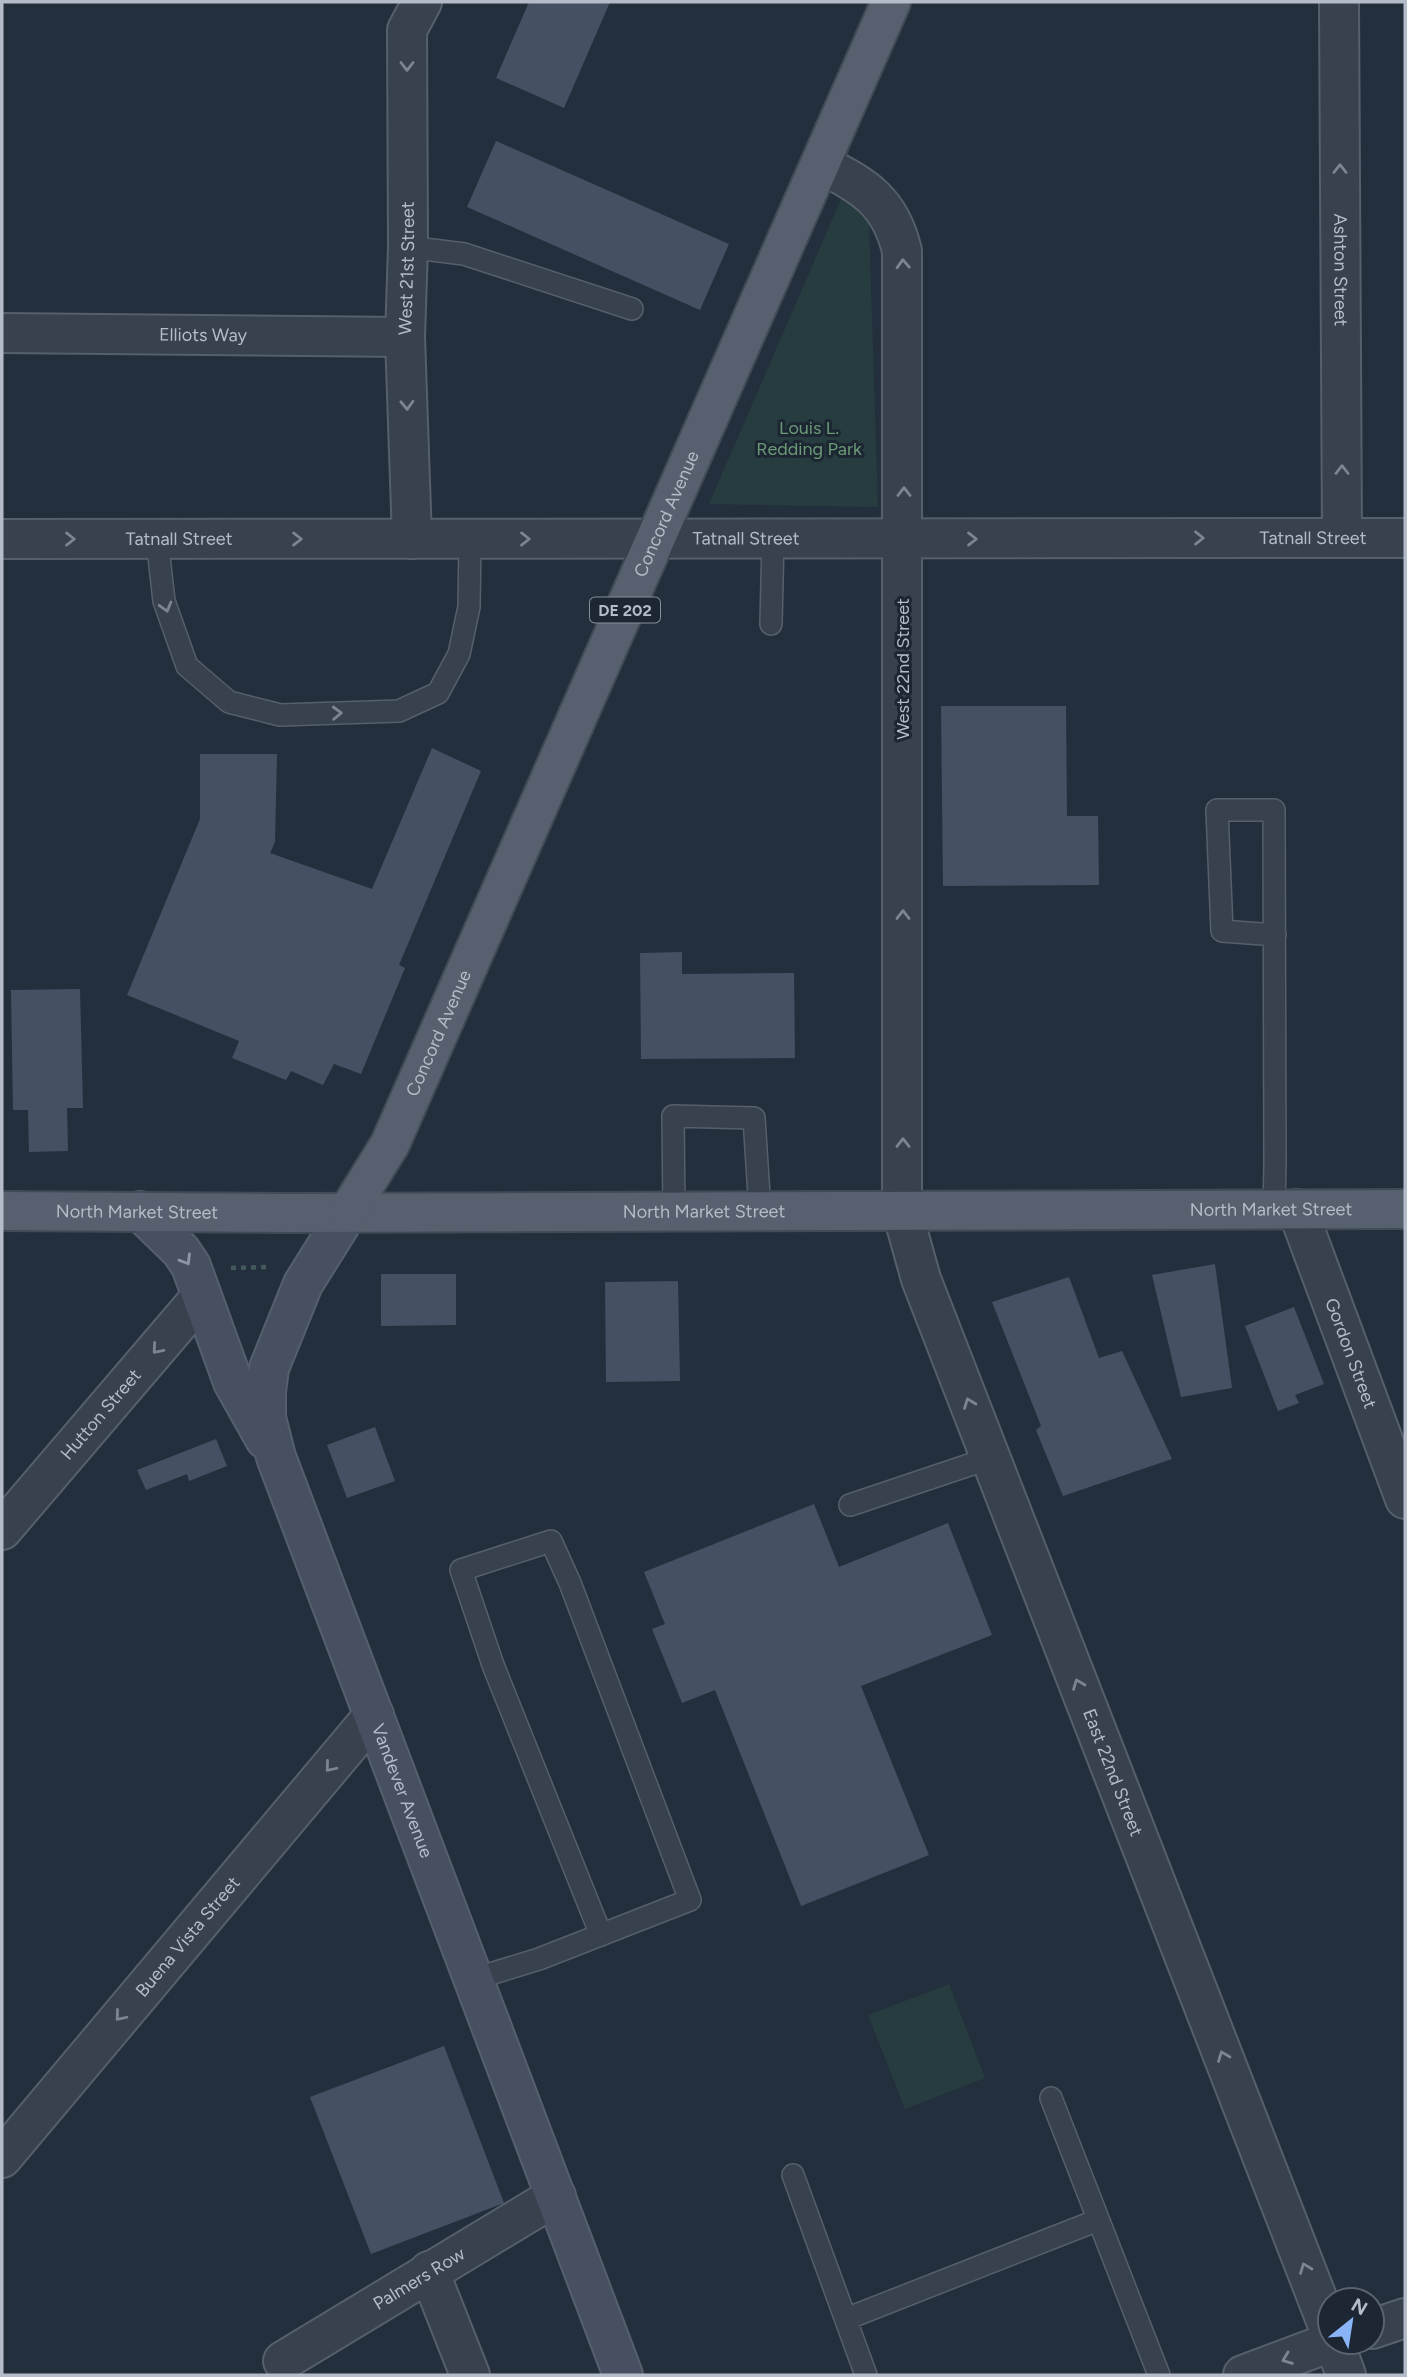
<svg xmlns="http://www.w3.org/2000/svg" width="1407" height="2377" font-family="Figtree,sans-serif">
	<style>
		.green { fill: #263c3f }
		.building { fill: #455162 }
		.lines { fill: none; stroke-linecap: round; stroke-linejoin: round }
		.lane-casing { stroke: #565f6c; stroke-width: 24 }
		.street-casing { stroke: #565f6c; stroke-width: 42 }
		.secondary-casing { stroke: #565f6c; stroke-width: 42 }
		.primary-casing { stroke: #414a57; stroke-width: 42 }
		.path { stroke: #44595c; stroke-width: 4.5; stroke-dasharray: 5 5; stroke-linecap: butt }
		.lane { stroke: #38414e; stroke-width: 21 }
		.street { stroke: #38414e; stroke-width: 38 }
		.secondary { stroke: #465061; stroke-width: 38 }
		.primary { stroke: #56606e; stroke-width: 38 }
		.oneway { stroke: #7c8592 }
		.oneway2 { stroke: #8e96a5 }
		.labels { text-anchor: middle; stroke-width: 6; stroke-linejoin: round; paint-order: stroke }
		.shield { fill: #1d2633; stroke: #878f9c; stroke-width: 2 }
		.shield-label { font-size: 16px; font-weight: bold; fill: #b4bcc9 }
		.street-label { font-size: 18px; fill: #b4bcc9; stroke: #1d2633 }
		.park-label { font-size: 18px; fill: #6b9a76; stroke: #1d2633 }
	</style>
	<rect width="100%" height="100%" fill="#242f3e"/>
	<path class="green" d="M842,197L869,221L878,507L709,504Z
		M949,1984L985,2078L905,2109L868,2015Z"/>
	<path class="building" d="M529,2H610L564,108L496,78Z
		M496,141L729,244L700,310L467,207Z
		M941,706H1066L1067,816H1098L1099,885L943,886Z
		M432,748L481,771L399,965L405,968L361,1074L334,1064L323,1085L291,1071L286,1080L232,1058L239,1041L127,995L200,819V754H277L275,842L270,853L372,889Z
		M682,952V974L794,973L795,1058L641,1059L640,953Z
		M80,989L83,1108H67L68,1151L29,1152L28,1110H13L11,990Z
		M1215,1264L1232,1388L1181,1397L1152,1275Z
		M381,1274H456V1325L381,1326Z
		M1069,1277L1099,1358L1122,1351L1172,1459L1063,1496L1036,1430L1041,1426L992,1302Z
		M678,1281L680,1381L606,1382L605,1282Z
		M1294,1307L1324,1384L1295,1395L1299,1403L1278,1411L1245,1326Z
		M375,1427L395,1481L347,1498L327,1445Z
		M216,1439L227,1466L189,1481L187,1474L146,1490L137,1470Z
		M814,1504L839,1567L948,1523L992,1635L861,1686L929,1855L801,1906L715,1690L682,1703L652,1629L665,1624L644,1572Z
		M444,2046L504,2203L371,2254L310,2097Z"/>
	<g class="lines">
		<g class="lane-casing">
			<path id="lane" d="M408,247L464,254L632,309
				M157,539L164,601L187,666L229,702L280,715L399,711L438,693L459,654L469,607L470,539
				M771,624L773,539
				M1274,1210L1275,1163L1274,810H1217L1222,931L1275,935
				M674,1211L673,1116L754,1118L760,1211
				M850,1505L990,1458
				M474,1979L539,1959L690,1900L570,1583L551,1541L461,1570L493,1665L601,1935
				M1051,2098L1159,2375
				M793,2175L866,2375
				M846,2319L1098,2220"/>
		</g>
		<g class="street-casing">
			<g id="street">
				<path id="s1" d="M1339,2L1342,538"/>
				<path id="s2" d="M821,164C865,187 890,201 902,251V1211L921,1279L1330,2331"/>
				<path id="s3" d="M2,333L405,337"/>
				<path id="s4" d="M2,539L1405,538"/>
				<path id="s5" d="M412,539L405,337L408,247L407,30L422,2"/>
				<path id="s6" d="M1297,1209L1405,1499"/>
				<path id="s7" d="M2,1530L201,1297"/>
				<path id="s8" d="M2,2158L374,1715"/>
				<path d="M429,2271L470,2375"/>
				<path d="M1372,2329L1405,2318"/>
				<path d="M1334,2342L1346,2375"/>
				<path id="s9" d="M283,2361L556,2196"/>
				<path d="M1243,2375L1331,2342"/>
			</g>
		</g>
		<g class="secondary-casing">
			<g id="secondary">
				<path d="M140,1211L181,1251L191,1266L233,1382L265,1439"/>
				<path id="s10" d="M348,1212L303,1284L269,1368L266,1392V1418L276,1457L623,2375"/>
			</g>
		</g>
		<g class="primary-casing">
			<g id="primary">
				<path id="s11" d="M2,1211L289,1213L1405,1209"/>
				<path id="s12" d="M348,1212L390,1144L891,2"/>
			</g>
		</g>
		<path class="path" d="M231,1268L268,1267"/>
		<use href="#lane" class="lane"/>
		<use href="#street" class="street"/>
		<use href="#secondary" class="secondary"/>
		<use href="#primary" class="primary"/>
	</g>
	<defs><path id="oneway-chevron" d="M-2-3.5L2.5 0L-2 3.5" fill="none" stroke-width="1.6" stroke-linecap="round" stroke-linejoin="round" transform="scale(1.75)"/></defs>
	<g class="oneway">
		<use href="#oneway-chevron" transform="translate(407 66) rotate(90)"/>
		<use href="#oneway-chevron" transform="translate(1340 169) rotate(-90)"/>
		<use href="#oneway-chevron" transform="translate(903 264) rotate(-93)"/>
		<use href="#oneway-chevron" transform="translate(407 405) rotate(88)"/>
		<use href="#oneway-chevron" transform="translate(1342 470) rotate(-90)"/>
		<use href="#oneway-chevron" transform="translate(904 492) rotate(-90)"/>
		<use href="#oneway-chevron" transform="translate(1199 538)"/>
		<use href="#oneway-chevron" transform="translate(70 539)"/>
		<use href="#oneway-chevron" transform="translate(297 539)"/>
		<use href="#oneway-chevron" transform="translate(525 539)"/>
		<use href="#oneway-chevron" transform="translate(972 539)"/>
		<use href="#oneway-chevron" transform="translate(166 607) rotate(74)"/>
		<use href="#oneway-chevron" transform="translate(337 713) rotate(-2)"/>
		<use href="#oneway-chevron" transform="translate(903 915) rotate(-90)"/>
		<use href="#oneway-chevron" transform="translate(903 1143) rotate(-90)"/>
		<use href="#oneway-chevron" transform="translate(157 1349) rotate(131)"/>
		<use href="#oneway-chevron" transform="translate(969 1403) rotate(-111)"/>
		<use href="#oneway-chevron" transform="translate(1078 1684) rotate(-111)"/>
		<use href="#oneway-chevron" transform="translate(330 1767) rotate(130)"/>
		<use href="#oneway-chevron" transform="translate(120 2016) rotate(130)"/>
		<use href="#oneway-chevron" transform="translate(1223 2056) rotate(-111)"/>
		<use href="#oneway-chevron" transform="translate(1305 2268) rotate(-111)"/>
		<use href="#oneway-chevron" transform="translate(1287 2359) rotate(159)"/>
	</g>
	<use class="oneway2" href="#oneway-chevron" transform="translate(186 1260) rotate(59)"/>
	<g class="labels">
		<rect class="shield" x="590" y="597.5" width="70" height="25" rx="5"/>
		<g class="shield-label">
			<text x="625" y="616">DE 202</text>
		</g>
		<g class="street-label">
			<text dy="6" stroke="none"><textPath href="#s5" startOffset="271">West 21st Street</textPath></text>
			<text dy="6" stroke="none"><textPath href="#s1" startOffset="268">Ashton Street</textPath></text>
			<text dy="6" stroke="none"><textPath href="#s3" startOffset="201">Elliots Way</textPath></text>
			<text dy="6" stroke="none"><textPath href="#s12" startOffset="768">Concord Avenue</textPath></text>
			<text dy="6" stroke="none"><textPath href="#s4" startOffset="1311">Tatnall Street</textPath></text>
			<text dy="6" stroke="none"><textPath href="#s4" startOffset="177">Tatnall Street</textPath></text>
			<text dy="6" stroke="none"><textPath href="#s4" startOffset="744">Tatnall Street</textPath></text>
			<text transform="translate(903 669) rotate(-90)" y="6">West 22nd Street</text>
			<text dy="6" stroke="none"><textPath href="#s12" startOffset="201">Concord Avenue</textPath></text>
			<text dy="6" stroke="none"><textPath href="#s11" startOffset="1269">North Market Street</textPath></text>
			<text dy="6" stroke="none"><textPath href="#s11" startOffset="702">North Market Street</textPath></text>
			<text dy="6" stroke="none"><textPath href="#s11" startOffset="135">North Market Street</textPath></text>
			<text dy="6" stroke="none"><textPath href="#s6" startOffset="154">Gordon Street</textPath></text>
			<text dy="6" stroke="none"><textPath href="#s7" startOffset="152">Hutton Street</textPath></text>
			<text dy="6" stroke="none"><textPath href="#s2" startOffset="1684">East 22nd Street</textPath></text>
			<text dy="6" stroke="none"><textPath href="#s10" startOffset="623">Vandever Avenue</textPath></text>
			<text dy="6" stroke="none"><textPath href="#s8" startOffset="289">Buena Vista Street</textPath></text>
			<text dy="6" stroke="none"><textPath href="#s9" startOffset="159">Palmers Row</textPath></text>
		</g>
		<g class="park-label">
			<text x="809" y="434">Louis L.<tspan x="809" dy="21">Redding Park</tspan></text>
		</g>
	</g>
	<rect width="1407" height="2377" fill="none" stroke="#b4bcc9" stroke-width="7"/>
	<g transform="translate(1351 2321) rotate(30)"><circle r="33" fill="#1d2633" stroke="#59626f" stroke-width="2"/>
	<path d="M0-5L12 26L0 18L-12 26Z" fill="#8ab4f8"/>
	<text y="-10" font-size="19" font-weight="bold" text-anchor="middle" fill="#b4bcc9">N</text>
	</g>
</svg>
